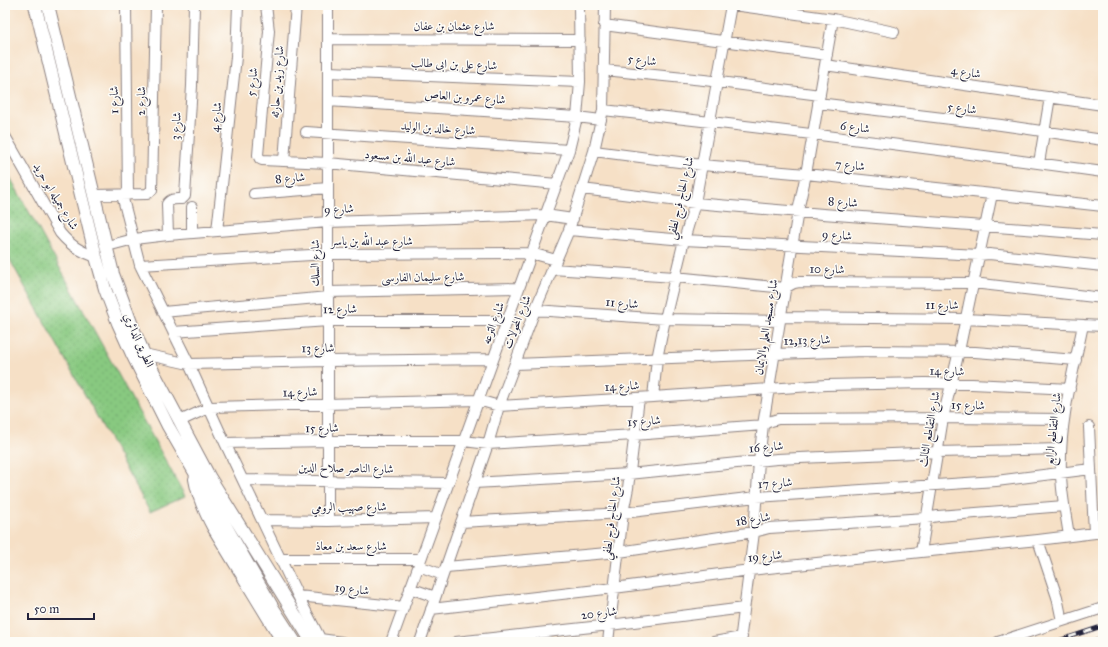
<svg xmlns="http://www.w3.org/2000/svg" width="1108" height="647" font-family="'IM FELL Great Primer',Amiri,serif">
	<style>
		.grass { fill: url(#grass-dots); stroke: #55765e }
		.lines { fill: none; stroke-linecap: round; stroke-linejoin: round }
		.minor-casing { stroke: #8c8180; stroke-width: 12 }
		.major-casing { stroke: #8c8180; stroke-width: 14 }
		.minor { stroke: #fff; stroke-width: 10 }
		.major { stroke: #fff; stroke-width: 12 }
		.rail-casing { stroke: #22223b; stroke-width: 4 }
		.rail { stroke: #fdfcf7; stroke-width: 2.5; stroke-dasharray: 8; stroke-linecap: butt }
		.labels { text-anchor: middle; stroke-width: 3; stroke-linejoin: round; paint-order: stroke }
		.street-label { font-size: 12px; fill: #22223b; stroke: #fdfcf7 }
	</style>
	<defs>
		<pattern id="grass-dots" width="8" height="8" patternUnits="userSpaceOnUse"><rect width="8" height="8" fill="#88c980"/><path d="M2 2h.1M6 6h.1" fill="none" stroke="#75ac70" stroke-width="1.8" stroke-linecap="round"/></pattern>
	</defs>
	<rect width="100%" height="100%" fill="#fdfcf7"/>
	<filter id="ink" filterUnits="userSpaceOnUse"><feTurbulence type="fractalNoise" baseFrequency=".025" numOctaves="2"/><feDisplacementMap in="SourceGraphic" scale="8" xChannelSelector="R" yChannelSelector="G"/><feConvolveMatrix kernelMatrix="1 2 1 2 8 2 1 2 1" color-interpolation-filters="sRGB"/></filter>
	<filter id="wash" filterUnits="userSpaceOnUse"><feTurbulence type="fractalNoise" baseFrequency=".012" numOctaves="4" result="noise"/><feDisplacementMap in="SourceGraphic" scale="16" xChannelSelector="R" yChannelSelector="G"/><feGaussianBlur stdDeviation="0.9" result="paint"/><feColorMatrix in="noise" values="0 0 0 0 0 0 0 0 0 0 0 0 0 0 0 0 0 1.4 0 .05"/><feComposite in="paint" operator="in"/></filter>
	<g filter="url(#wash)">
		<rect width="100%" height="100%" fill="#f6e0c6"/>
		<path class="grass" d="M5,168L185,496L150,512L5,251Z"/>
	</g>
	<g filter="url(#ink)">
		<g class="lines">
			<g class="minor-casing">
				<path id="minor" d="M126,5L128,195
					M266,5L269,31L258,155L260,159L262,160L328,163L557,184
					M733,5L833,19L894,32
					M604,25L827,55
					M328,39L580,40
					M825,65L1103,105
					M604,70L704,80L820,95
					M328,72L580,82
					M328,101L577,117L601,120
					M818,103L1001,125L1103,140
					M603,110C770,128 937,149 1103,172
					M306,132L569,150
					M5,136L60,233C71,246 80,251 96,257
					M594,151L702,165L806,174L1103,206
					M284,161L296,5
					M1039,163L1050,97
					M582,189L695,203L823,214L1103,235
					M254,194L328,188
					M94,195L147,194L152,190L156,5
					M122,195L140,265L189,364L225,443L298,596L322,642
					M192,207V233
					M569,230L684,240L979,255L989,254L1103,266
					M217,231L236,57L238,5
					M168,235L167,204C171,198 176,199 182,199L185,196L192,86L194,5
					M107,246L134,239L168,235L328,222L545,215L573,219
					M140,265L328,254L531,253L556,260
					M552,269L675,277L785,288L794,283L799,282L973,283L1103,298
					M328,292L519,288
					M535,310L665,319L780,321
					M163,312L328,297
					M780,317L965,319L1103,326
					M173,332L328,321H507
					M144,354L189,364L328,361L493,359
					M515,364L775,354L865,351L975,352L1076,360
					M653,397L657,359L665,319L684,240L695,203L731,5
					M180,421L210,407L478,400L499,406L653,397L826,385L925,383L972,384L1070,389
					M1089,427L1094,533
					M225,443L328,441H464L488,444L634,435L763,425L768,422L778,419L943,418L1064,419
					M243,480L449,483
					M474,483L629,474L777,459L938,452L1061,449
					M262,520L328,521L436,518
					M328,521V5
					M461,522L623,513L756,497L996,481L1091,469
					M1069,536C1066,515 1061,493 1061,472C1059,423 1073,373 1083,325
					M1038,540L1057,597L1062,621
					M921,552L943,418L959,351L992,194
					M280,559H421
					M419,566L443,575
					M446,567L619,552L754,532L769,528L926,518L938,516L1064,506
					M410,588L435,597
					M298,596L404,607
					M431,609L614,588L750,570L921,552L1038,540L1103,532
					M320,639L342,642
					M391,642L569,150L577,117L580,82L579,5
					M420,642L488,444L499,406L535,310L569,230L594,151L603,110L605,5
					M456,642L610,625L744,608
					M608,642L623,513L628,488L639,398
					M714,642L742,637
					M740,642L754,532L759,461L763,425L798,211L806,174L833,19
					M998,642L1103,608
					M1100,642L1103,641"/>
			</g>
			<g class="major-casing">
				<path id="major" d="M35,5L96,257L105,289L118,323L132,354L168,426L273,608L295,642
					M48,5L113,274L133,328L144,354L210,478L312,642
					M195,479C198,497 205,512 213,527L283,642"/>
			</g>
			<use href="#minor" class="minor"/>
			<use href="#major" class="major"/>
			<g class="rail-casing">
				<path id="rail" d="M1054,642L1103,626"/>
			</g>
			<use href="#rail" class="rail"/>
		</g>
	</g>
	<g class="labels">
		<g class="street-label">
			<text x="454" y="30">شارع عثمان بن عفان</text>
			<text transform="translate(642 60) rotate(6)" y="4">شارع 5</text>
			<text transform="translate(454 64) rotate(2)" y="4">شارع على بن ابى طالب</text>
			<text transform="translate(966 72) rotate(8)" y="4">شارع 4</text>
			<text transform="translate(252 82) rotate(-85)" y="4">شارع 5</text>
			<text transform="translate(277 82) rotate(-86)" y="4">شارع زيد بن حارثه</text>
			<text transform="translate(465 97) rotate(4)" y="4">شارع عمرو بن العاص</text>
			<text transform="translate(114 100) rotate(-91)" y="4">شارع 1</text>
			<text transform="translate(141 101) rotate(-89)" y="4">شارع 2</text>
			<text transform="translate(962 108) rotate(7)" y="4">شارع 5</text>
			<text transform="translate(216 117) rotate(-84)" y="4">شارع 4</text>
			<text transform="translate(176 126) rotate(-86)" y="4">شارع 3</text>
			<text transform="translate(855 127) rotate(7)" y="4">شارع 6</text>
			<text transform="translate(438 128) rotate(4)" y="4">شارع خالد بن الوليد</text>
			<text transform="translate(410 158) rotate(5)" y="4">شارع عبد الله بن مسعود</text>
			<text transform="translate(850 165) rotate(6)" y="4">شارع 7</text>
			<text transform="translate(290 178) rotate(-5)" y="4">شارع 8</text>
			<text transform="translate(56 196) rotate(59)" y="4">شارع جميله ابو حريد</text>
			<text transform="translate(680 198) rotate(-77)" y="4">شارع الحاج فرج لطفي</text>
			<text transform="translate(843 202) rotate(4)" y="4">شارع 8</text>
			<text transform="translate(339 209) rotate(-3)" y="4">شارع 9</text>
			<text transform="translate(837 235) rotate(3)" y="4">شارع 9</text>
			<text x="372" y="245">شارع عبد الله بن ياسر</text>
			<text transform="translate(315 263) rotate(-90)" y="4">شارع السلك</text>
			<text transform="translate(827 269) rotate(1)" y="4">شارع 10</text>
			<text transform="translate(423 277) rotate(-1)" y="4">شارع سليمان الفارسى</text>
			<text transform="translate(622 303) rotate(4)" y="4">شارع 11</text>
			<text x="942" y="309">شارع 11</text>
			<text transform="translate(340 309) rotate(-1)" y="4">شارع 12</text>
			<text transform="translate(517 322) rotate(-69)" y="4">شارع المحولات</text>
			<text transform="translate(493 323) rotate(-70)" y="4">شارع الترعه</text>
			<text transform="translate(766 327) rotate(-81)" y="4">شارع مسجد العلم والايمان</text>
			<text transform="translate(139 340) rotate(66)" y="4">الطريق الدائري</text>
			<text transform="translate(807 340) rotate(-2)" y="4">شارع 12,13</text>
			<text transform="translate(318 348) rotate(-1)" y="4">شارع 13</text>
			<text transform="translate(947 371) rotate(1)" y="4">شارع 14</text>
			<text transform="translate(622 386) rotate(-3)" y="4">شارع 14</text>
			<text transform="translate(300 392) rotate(-2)" y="4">شارع 14</text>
			<text transform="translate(968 405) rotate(1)" y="4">شارع 15</text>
			<text transform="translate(644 421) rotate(-4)" y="4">شارع 15</text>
			<text transform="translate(322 428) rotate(-1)" y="4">شارع 15</text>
			<text transform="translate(929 429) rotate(-80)" y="4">شارع التقاطع الثالث</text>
			<text transform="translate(1053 429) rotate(-84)" y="4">شارع التقاطع الرابع</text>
			<text transform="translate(766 447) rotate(-5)" y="4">شارع 16</text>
			<text transform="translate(346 468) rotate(1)" y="4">شارع الناصر صلاح الدين</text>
			<text transform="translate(775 483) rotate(-4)" y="4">شارع 17</text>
			<text transform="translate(349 507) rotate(-1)" y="4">شارع صهيب الرومي</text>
			<text transform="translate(611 518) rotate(-83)" y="4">شارع الحاج فرج لطفي</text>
			<text transform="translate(753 519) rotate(-9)" y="4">شارع 18</text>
			<text x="351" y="550">شارع سعد بن معاذ</text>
			<text transform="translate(765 556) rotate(-6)" y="4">شارع 19</text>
			<text transform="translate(352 589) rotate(6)" y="4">شارع 19</text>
			<text transform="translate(599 613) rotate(-7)" y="4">شارع 20</text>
		</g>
	</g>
	<rect width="1108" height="647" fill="none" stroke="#fdfcf7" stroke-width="20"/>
	<path d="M28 613v6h66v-6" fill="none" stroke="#22223b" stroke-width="2"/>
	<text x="34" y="613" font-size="12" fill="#22223b" stroke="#fdfcf7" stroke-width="3" paint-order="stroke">50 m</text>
</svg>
